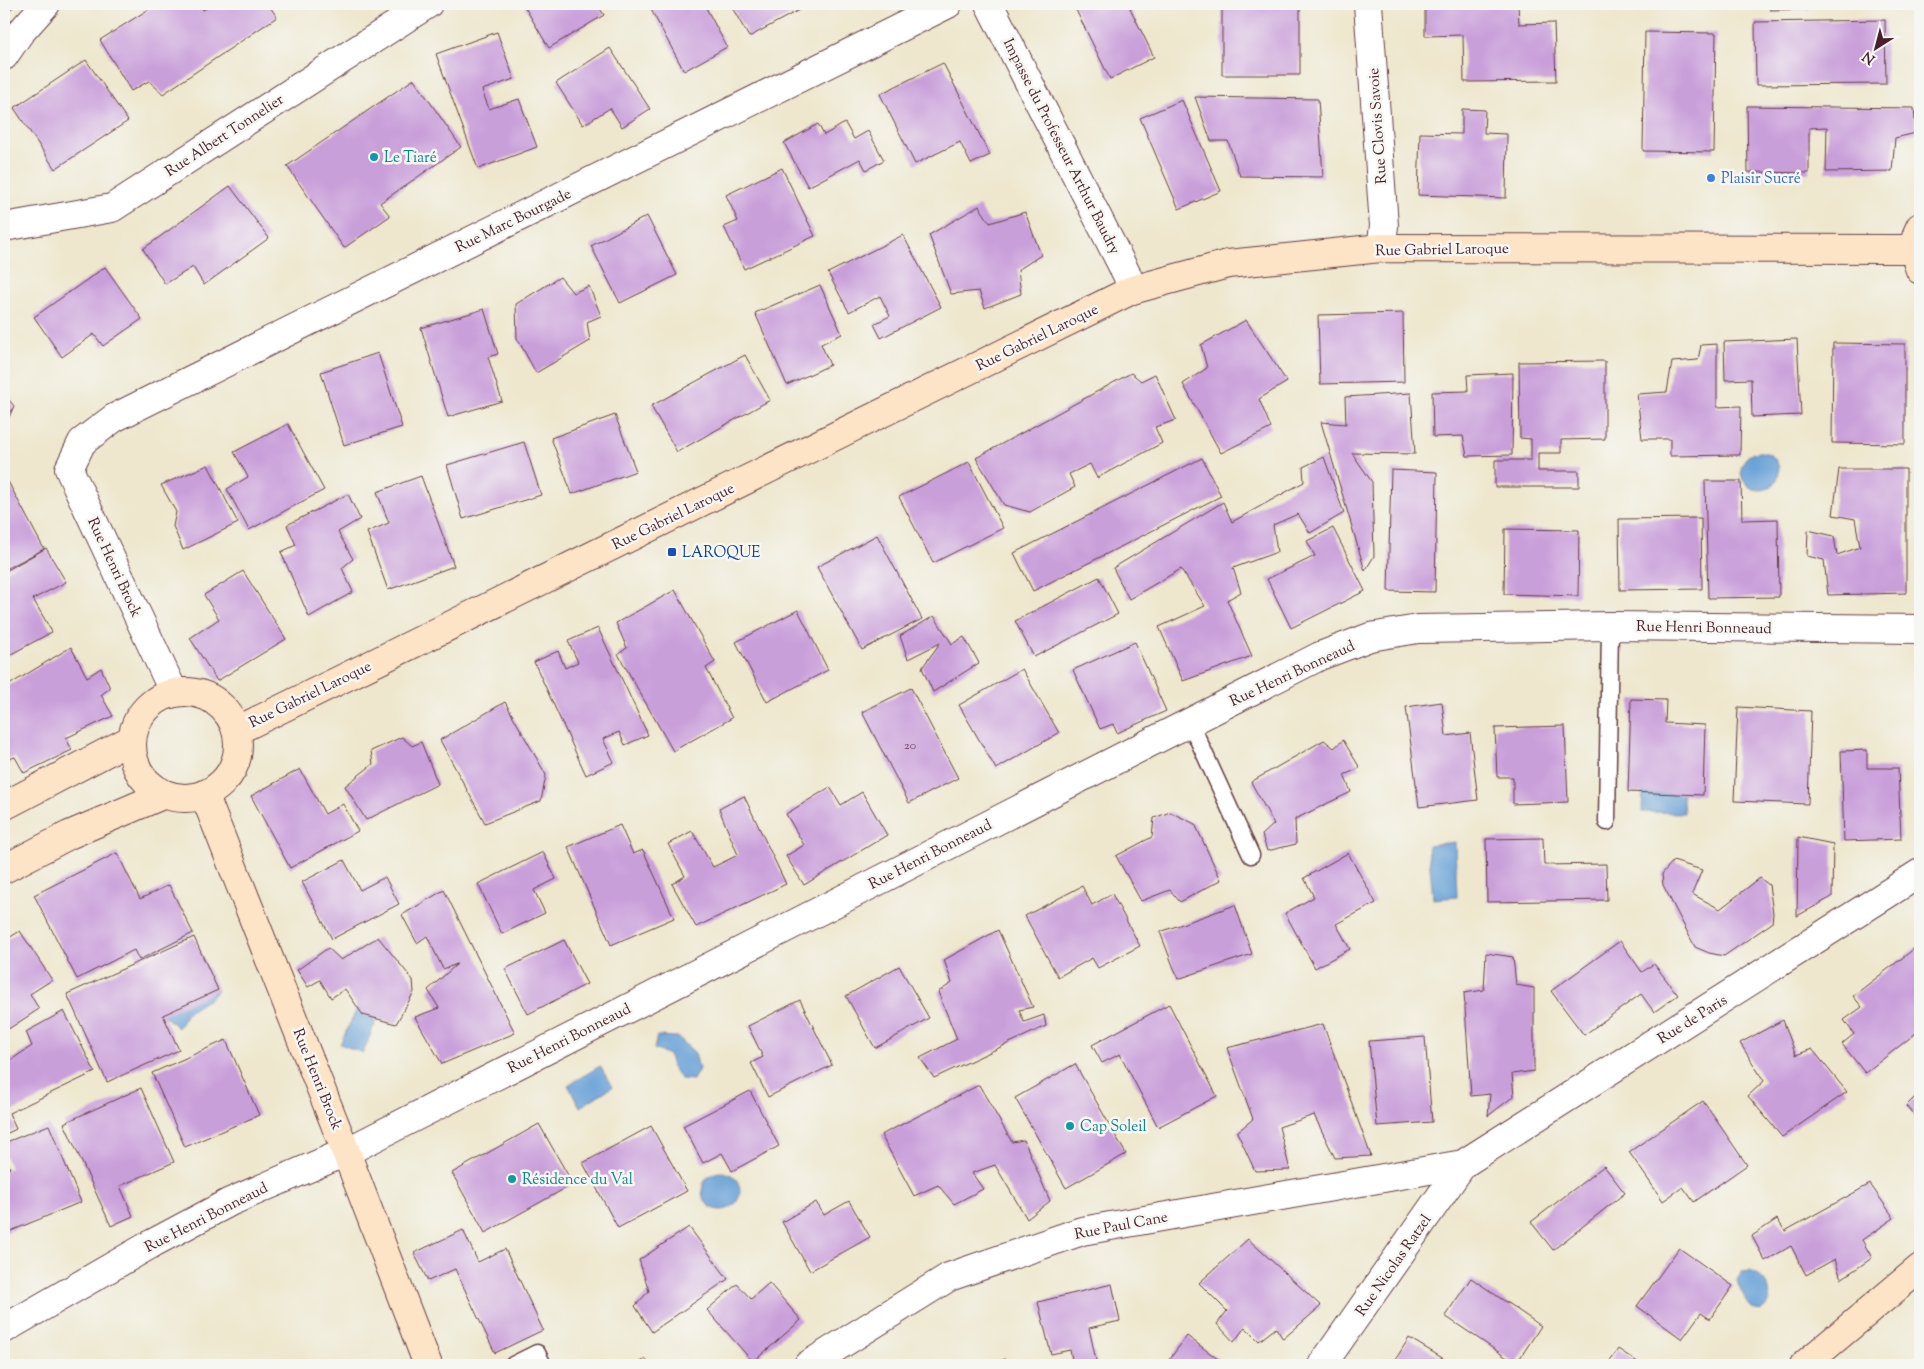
<svg xmlns="http://www.w3.org/2000/svg" width="1924" height="1369" font-family="'Sorts Mill Goudy',serif">
	<style>
		.water { fill: #67a0d6; stroke: #586080 }
		.building { fill: #c99fda }
		.lines { fill: none; stroke-linecap: round; stroke-linejoin: round }
		.lane-casing { stroke: #633d43; stroke-width: 19 }
		.street-casing { stroke: #633d43; stroke-width: 30 }
		.secondary-casing { stroke: #633d43; stroke-width: 30 }
		.lane { stroke: #fff; stroke-width: 16 }
		.street { stroke: #fff; stroke-width: 28 }
		.secondary { stroke: #fee4c6; stroke-width: 28 }
		.culture-dot { fill: #0f9aa8; stroke: #f6f6f2; stroke-width: 2 }
		.shop-dot { fill: #3f7fe0; stroke: #f6f6f2; stroke-width: 2 }
		.transit-dot { fill: #1a4fb4; stroke: #f6f6f2; stroke-width: 2 }
		.labels { text-anchor: middle; stroke-width: 5; stroke-linejoin: round; paint-order: stroke }
		.number-label { font-size: 12px; fill: #6a3f57 }
		.street-label { font-size: 15px; fill: #4a1f2b; stroke: #f6f6f2 }
		.culture-label { font-size: 15px; fill: #0d838f; stroke: #f6f6f2; text-anchor: start }
		.shop-label { font-size: 15px; fill: #366cbe; stroke: #f6f6f2; text-anchor: start }
		.transit-label { font-size: 15px; fill: #164399; stroke: #f6f6f2; text-anchor: start }
	</style>
	<rect width="100%" height="100%" fill="#f6f6f2"/>
	<filter id="ink" filterUnits="userSpaceOnUse"><feTurbulence type="fractalNoise" baseFrequency=".02" numOctaves="2"/><feDisplacementMap in="SourceGraphic" scale="10" xChannelSelector="R" yChannelSelector="G"/><feConvolveMatrix kernelMatrix="1 2 1 2 8 2 1 2 1" color-interpolation-filters="sRGB"/></filter>
	<filter id="wash" filterUnits="userSpaceOnUse"><feTurbulence type="fractalNoise" baseFrequency=".0096" numOctaves="4" result="noise"/><feDisplacementMap in="SourceGraphic" scale="20" xChannelSelector="R" yChannelSelector="G"/><feGaussianBlur stdDeviation="1.12" result="paint"/><feColorMatrix in="noise" values="0 0 0 0 0 0 0 0 0 0 0 0 0 0 0 0 0 1.4 0 .05"/><feComposite in="paint" operator="in"/></filter>
	<g filter="url(#wash)">
		<rect width="100%" height="100%" fill="#eee7cd"/>
		<path class="water" d="M1741 471a19 19 0 1 1 38 0a19 19 0 1 1-38 0Z
			M1643,783L1682,789L1684,813L1642,812Z
			M1455,842L1457,897L1433,899L1428,845Z
			M204,979L218,990L209,999L188,1012L178,1028L163,1015L166,992Z
			M364,994L381,1009L363,1053L340,1044Z
			M657,1036L678,1037L695,1053L699,1069L693,1080L681,1079L672,1067L669,1055L654,1049Z
			M600,1066L612,1087L580,1107L568,1085Z
			M702 1191a19 19 0 1 1 38 0a19 19 0 1 1-38 0Z
			M1750,1271C1788,1286 1762,1333 1745,1298C1741,1291 1738,1287 1737,1280L1742,1272Z"/>
		<g id="blocks">
			<path class="building" d="M4,4H15L4,17Z
				M157,4H199L203,10L214,4H268L277,17L163,94L149,81L131,91L100,40Z
				M523,4H597L604,15L549,48Z
				M648,4H704L727,47L684,71Z
				M730,4H810L749,37Z
				M1073,4H1139L1130,8L1154,57L1110,79Z
				M1222,4H1300V75H1222Z
				M1518,4L1519,24L1554,23L1556,81L1464,82L1463,35L1425,36V6Z
				M1770,4H1810V9L1770,10Z
				M1885,20L1886,84L1756,85L1755,22Z
				M497,32L514,79L482,90L489,109L519,99L537,147L478,169L436,54Z
				M1645,32L1716,33L1714,152L1643,151Z
				M610,48L650,109L622,127L610,108L583,125L556,83Z
				M86,60L128,121L55,169L14,108Z
				M943,63L990,155L971,164L960,142L915,164L880,94Z
				M414,79L461,147L380,203L390,216L344,248L287,166Z
				M1195,97L1318,99L1323,177L1240,176L1228,141H1211Z
				M1182,100L1221,191L1179,209L1140,118Z
				M1747,106L1914,108L1916,133L1895,138L1892,171L1826,172L1827,127L1809,128V173L1748,172Z
				M1462,109L1485,110L1484,133L1507,134L1506,198L1418,195L1420,133L1462,134Z
				M845,123L854,139L868,131L884,160L866,170L860,159L808,187L784,143L818,124L824,135Z
				M782,168L815,236L744,269L724,227L738,221L726,195Z
				M230,186L269,238L204,285L193,267L165,284L143,249Z
				M979,206L990,223L1025,212L1041,255L1018,270L1021,294L985,308L979,291L951,294L929,235Z
				M647,216L677,275L620,303L591,246Z
				M903,235L941,307L881,338L874,324L890,316L880,296L849,312L828,273Z
				M105,267L142,319L103,346L94,334L62,357L34,317Z
				M560,277L573,293L589,286L601,316L587,322L590,341L536,373L517,338L516,304Z
				M820,285L842,334L821,344L830,365L787,385L755,313Z
				M484,309L498,354L488,357L502,401L448,417L421,328Z
				M1403,313L1404,382L1320,384L1318,315Z
				M1246,320L1287,382L1259,399L1271,428L1221,453L1183,384L1207,368L1201,345Z
				M1797,339L1801,415L1752,417L1751,379L1725,380L1724,342Z
				M1833,343L1905,344V444L1832,443Z
				M1717,344V407L1741,406L1740,455L1670,456V439H1642L1637,394L1667,392L1672,362L1698,360L1701,345Z
				M378,353L402,427L344,445L321,372Z
				M745,355L770,400L677,452L651,406Z
				M1605,361V439L1561,440V453H1538V471H1579V487H1495V460H1531V439L1520,438L1519,362Z
				M1131,373L1141,381L1155,374L1176,420L1155,427L1162,443L1097,478L1090,464L1069,474L1075,487L1030,512L1004,505L976,458Z
				M1513,373L1512,455L1467,456L1463,436L1433,437L1432,392L1468,391L1467,375Z
				M1411,393L1415,454L1352,453L1372,482L1374,556L1365,571L1321,422L1346,424L1345,397Z
				M4,394L14,406L4,428Z
				M615,415L636,471L572,494L551,438Z
				M288,424L324,490L249,530L227,489L248,477L234,452Z
				M524,442L541,495L463,519L447,465Z
				M1324,457L1344,513L1310,533L1298,514L1273,525L1277,552L1233,568L1241,592L1227,600L1252,656L1183,681L1159,627L1205,606L1181,569L1129,599L1113,568L1223,502L1232,522L1304,482L1303,467Z
				M1202,458L1221,496L1033,591L1014,553Z
				M969,462L1003,528L933,563L899,497Z
				M208,465L238,523L183,550L173,526L176,512L161,485Z
				M1839,469H1906V593L1828,595L1824,560L1807,556L1808,530L1834,536L1837,555L1860,547L1855,519L1833,515Z
				M1391,470L1437,472L1435,592L1388,591Z
				M4,474L44,549L4,570Z
				M421,476L454,566L388,590L367,532L389,523L377,492Z
				M1705,481H1741L1742,520L1778,519L1779,597L1708,598Z
				M348,494L360,519L338,532L353,559L342,568L353,592L309,617L281,552L296,545L287,525Z
				M1701,518L1702,589L1620,590L1619,519Z
				M1333,528L1365,591L1291,628L1267,579L1315,556L1307,541Z
				M1505,529L1579,530L1578,596L1504,594Z
				M877,535L922,619L862,650L817,567Z
				M46,548L66,582L33,599L52,632L4,658V572Z
				M243,571L286,639L217,681L190,638L219,619L204,595Z
				M1099,577L1118,614L1034,657L1015,621Z
				M675,590L715,662L706,668L732,718L673,751L618,654L627,648L616,623Z
				M798,610L828,670L767,702L736,642Z
				M934,616L952,644L964,637L979,663L933,692L922,668L940,643L908,659L900,636Z
				M598,628L648,735L625,745L619,732L603,739L614,762L586,775L534,662L558,651L565,668L578,662L568,641Z
				M1135,642L1166,711L1117,733L1113,724L1100,729L1073,670Z
				M71,647L87,677L101,668L110,688L101,695L113,716L66,738L72,750L24,773L15,757L4,761V688Z
				M1022,669L1059,733L996,769L959,705Z
				M911,688L958,778L909,803L862,712Z
				M1631,699L1666,700L1665,723L1705,725L1703,795L1628,792Z
				M505,702L546,775L541,801L485,823L440,740Z
				M1442,702L1446,736L1470,733L1478,800L1419,807L1406,707Z
				M1738,707L1811,711L1808,804L1734,801Z
				M1565,726L1568,802L1513,804V777H1497L1495,728Z
				M402,737L412,746L421,742L438,784L366,820L345,786L373,764L371,751Z
				M1324,740L1334,748L1343,740L1360,768L1344,775L1351,792L1295,819L1296,844L1267,851L1262,835L1274,824L1251,782Z
				M1867,750V768H1898L1901,839L1844,841L1841,751Z
				M300,769L325,814L343,804L358,831L290,868L251,796Z
				M830,787L841,805L862,792L887,835L804,885L786,856L804,845L786,814Z
				M744,796L786,884L696,927L672,884L685,876L668,844L692,831L713,867L738,855L719,809Z
				M1170,812L1195,824L1221,880L1180,902L1170,890L1141,901L1116,856L1152,837L1154,818Z
				M620,825L633,854L643,850L674,918L611,945L568,847Z
				M1798,837L1833,844L1832,897L1797,916Z
				M1543,838L1544,865L1606,864L1607,900L1487,902L1486,839Z
				M543,852L556,879L534,890L545,913L502,934L478,884Z
				M117,853L140,899L169,885L193,933L139,960L134,950L77,979L34,895Z
				M1348,853L1376,903L1336,924L1350,949L1315,968L1285,913L1314,897L1304,878Z
				M344,860L360,890L385,877L399,904L332,939L302,882Z
				M1673,861L1702,870L1692,894L1720,909L1760,878L1769,885L1773,913L1772,923L1724,956L1709,953L1695,947L1663,885L1662,874Z
				M1082,886L1092,905L1112,894L1140,946L1098,968L1092,958L1058,977L1025,916Z
				M444,890L515,1033L442,1064L415,1017L439,1008L428,990L457,964L443,969L427,936L417,943L402,915Z
				M1235,905L1252,954L1178,979L1160,932Z
				M998,930L1033,1007L1019,1010L1024,1022L1044,1015L1046,1026L934,1078L920,1058L957,1039L938,992L952,983L944,960Z
				M20,931L52,980L30,994L39,1009L4,1032V941Z
				M194,937L218,990L163,1015L179,1050L107,1082L67,994Z
				M378,937L413,980L414,992L396,1024L363,1015L345,989L331,998L320,980L308,987L297,970L328,948L341,960Z
				M564,940L587,984L528,1014L505,969Z
				M1620,941L1642,972L1654,964L1678,995L1654,1012L1641,994L1584,1035L1551,991Z
				M1919,945L1920,1030L1865,1073L1842,1044L1854,1034L1844,1020L1862,1007L1853,996Z
				M1486,953L1513,957L1516,985L1534,988V1071L1512,1074L1514,1096L1488,1116L1490,1094L1471,1096L1464,993L1484,990Z
				M899,966L929,1018L875,1048L846,996Z
				M800,1000L832,1065L768,1097L751,1063L763,1057L748,1026Z
				M1169,1004L1217,1096L1158,1127L1120,1054L1102,1063L1092,1045Z
				M64,1011L95,1072L9,1113L16,1129L4,1135V1051L9,1061L32,1046L26,1032Z
				M1783,1020L1796,1055L1812,1049L1847,1092L1782,1137L1748,1096L1764,1081L1740,1043Z
				M1323,1024L1371,1156L1335,1158L1314,1115L1279,1127L1290,1170L1255,1171L1237,1132L1253,1119L1227,1048Z
				M1425,1037L1432,1122L1377,1126L1369,1041Z
				M226,1040L259,1115L185,1147L152,1073Z
				M1075,1064L1126,1154L1066,1188L1015,1098Z
				M979,1085L1012,1142L1024,1140L1050,1201L1027,1219L995,1165L972,1173L983,1189L954,1204L938,1185L914,1196L881,1135Z
				M141,1088L174,1162L120,1186L133,1216L111,1226L64,1123Z
				M750,1091L779,1146L732,1171L722,1153L703,1163L683,1126Z
				M1920,1092V1122L1906,1106Z
				M1703,1101L1747,1165L1694,1202L1683,1187L1663,1201L1629,1152Z
				M539,1124L573,1184L485,1233L452,1173Z
				M49,1125L81,1202L6,1233L4,1228V1171L10,1168L4,1152V1143Z
				M651,1126L687,1191L618,1228L583,1163Z
				M1604,1166L1625,1193L1553,1250L1531,1222Z
				M1870,1184L1894,1218L1862,1240L1872,1258L1841,1279L1835,1259L1806,1275L1791,1246L1765,1261L1752,1236L1777,1219L1785,1231Z
				M849,1201L870,1237L810,1271L782,1222L816,1202L824,1215Z
				M689,1227L728,1279L652,1332L635,1306L649,1291L639,1260Z
				M463,1230L478,1262L505,1249L543,1330L495,1353L455,1269L428,1281L414,1253Z
				M1248,1239L1321,1306L1283,1339L1276,1328L1259,1341L1245,1327L1234,1342L1217,1324L1227,1311L1199,1283Z
				M1679,1248L1733,1286L1710,1319L1701,1313L1682,1339L1637,1306Z
				M1471,1278L1541,1326L1516,1364L1445,1316Z
				M769,1283L801,1320L753,1362L707,1310L737,1284L751,1299Z
				M1112,1284L1120,1321L1089,1328L1097,1365H1073L1070,1350L1051,1354L1038,1302Z
				M1187,1336L1226,1365H1165Z
				M1409,1338L1454,1365H1392Z
				M1618,1349L1642,1365H1607Z
				M646,1359L649,1365H634Z
				M1006,1359L1008,1365H985Z"/>
		</g>
	</g>
	<g filter="url(#ink)">
		<use href="#blocks" fill-opacity="0" stroke="#633d43" stroke-width="1"/>
		<g class="lines">
			<g class="lane-casing">
				<path id="lane" d="M1190,722L1251,855
					M1607,822L1610,626
					M513,1365L537,1353L543,1365"/>
			</g>
			<g class="street-casing">
				<path id="street" d="M989,4L1127,275L1132,290
					M1368,4L1384,226L1381,248
					M4,56L19,34L46,4
					M4,227L112,208L428,4
					M174,693L69,469L82,442L114,418L948,4
					M4,1329L153,1243L230,1202L346,1152L1320,656L1370,637L1418,629L1610,626L1920,629
					M808,1365L949,1277L1082,1231L1463,1164L1920,873
					M1322,1365L1463,1164"/>
			</g>
			<g class="secondary-casing">
				<path id="secondary" d="M1920,227C1912,242 1914,255 1920,270
					M132 745a53 53 0 1 1 106 0a53 53 0 1 1-106 0Z
					M236,731L1132,290L1228,264L1381,248L1914,249
					M204,794L346,1152L428,1365
					M4,806L132,739
					M4,869L69,835L165,794
					M1804,1365L1920,1268"/>
			</g>
			<use href="#lane" class="lane"/>
			<use href="#street" class="street"/>
			<use href="#secondary" class="secondary"/>
		</g>
	</g>
	<g class="culture-dot">
		<circle cx="374" cy="157" r="5"/>
		<circle cx="1070" cy="1126" r="5"/>
		<circle cx="512" cy="1179" r="5"/>
	</g>
	<circle class="shop-dot" cx="1711" cy="178" r="5"/>
	<rect class="transit-dot" x="667" y="547" width="10" height="10" rx="2.5"/>
	<g class="labels">
		<g class="number-label">
			<text x="910" y="749">20</text>
		</g>
		<g class="street-label">
			<text transform="translate(1377 126) rotate(-94)" y="5">Rue Clovis Savoie</text>
			<text transform="translate(224 135) rotate(-33)" y="5">Rue Albert Tonnelier</text>
			<text transform="translate(1062 146) rotate(63)" y="5">Impasse du Professeur Arthur Baudry</text>
			<text transform="translate(513 220) rotate(-26)" y="5">Rue Marc Bourgade</text>
			<text transform="translate(1442 249) rotate(-1)" y="5">Rue Gabriel Laroque</text>
			<text transform="translate(1037 337) rotate(-26)" y="5">Rue Gabriel Laroque</text>
			<text transform="translate(673 516) rotate(-26)" y="5">Rue Gabriel Laroque</text>
			<text transform="translate(115 567) rotate(65)" y="5">Rue Henri Brock</text>
			<text transform="translate(1704 627) rotate(1)" y="5">Rue Henri Bonneaud</text>
			<text transform="translate(1292 673) rotate(-25)" y="5">Rue Henri Bonneaud</text>
			<text transform="translate(310 694) rotate(-26)" y="5">Rue Gabriel Laroque</text>
			<text transform="translate(930 854) rotate(-27)" y="5">Rue Henri Bonneaud</text>
			<text transform="translate(1692 1019) rotate(-32)" y="5">Rue de Paris</text>
			<text transform="translate(569 1038) rotate(-27)" y="5">Rue Henri Bonneaud</text>
			<text transform="translate(318 1079) rotate(68)" y="5">Rue Henri Brock</text>
			<text transform="translate(206 1217) rotate(-27)" y="5">Rue Henri Bonneaud</text>
			<text transform="translate(1121 1225) rotate(-11)" y="5">Rue Paul Cane</text>
			<text transform="translate(1393 1265) rotate(-55)" y="5">Rue Nicolas Ratzel</text>
		</g>
		<g class="culture-label">
			<text x="384" y="162">Le Tiaré</text>
			<text x="1080" y="1131">Cap Soleil</text>
			<text x="522" y="1184">Résidence du Val</text>
		</g>
		<g class="shop-label">
			<text x="1721" y="183">Plaisir Sucré</text>
		</g>
		<g class="transit-label">
			<text x="682" y="557">LAROQUE</text>
		</g>
	</g>
	<rect width="1924" height="1369" fill="none" stroke="#f6f6f2" stroke-width="20"/>
	<g transform="translate(1876 48) rotate(216)" stroke="#f6f6f2" stroke-width="4" paint-order="stroke">
	<path d="M0-4L9 19L0 12L-9 19Z" fill="#4a1f2b"/>
	<text y="-8" font-size="14" font-weight="bold" text-anchor="middle" fill="#4a1f2b">N</text>
	</g>
</svg>
